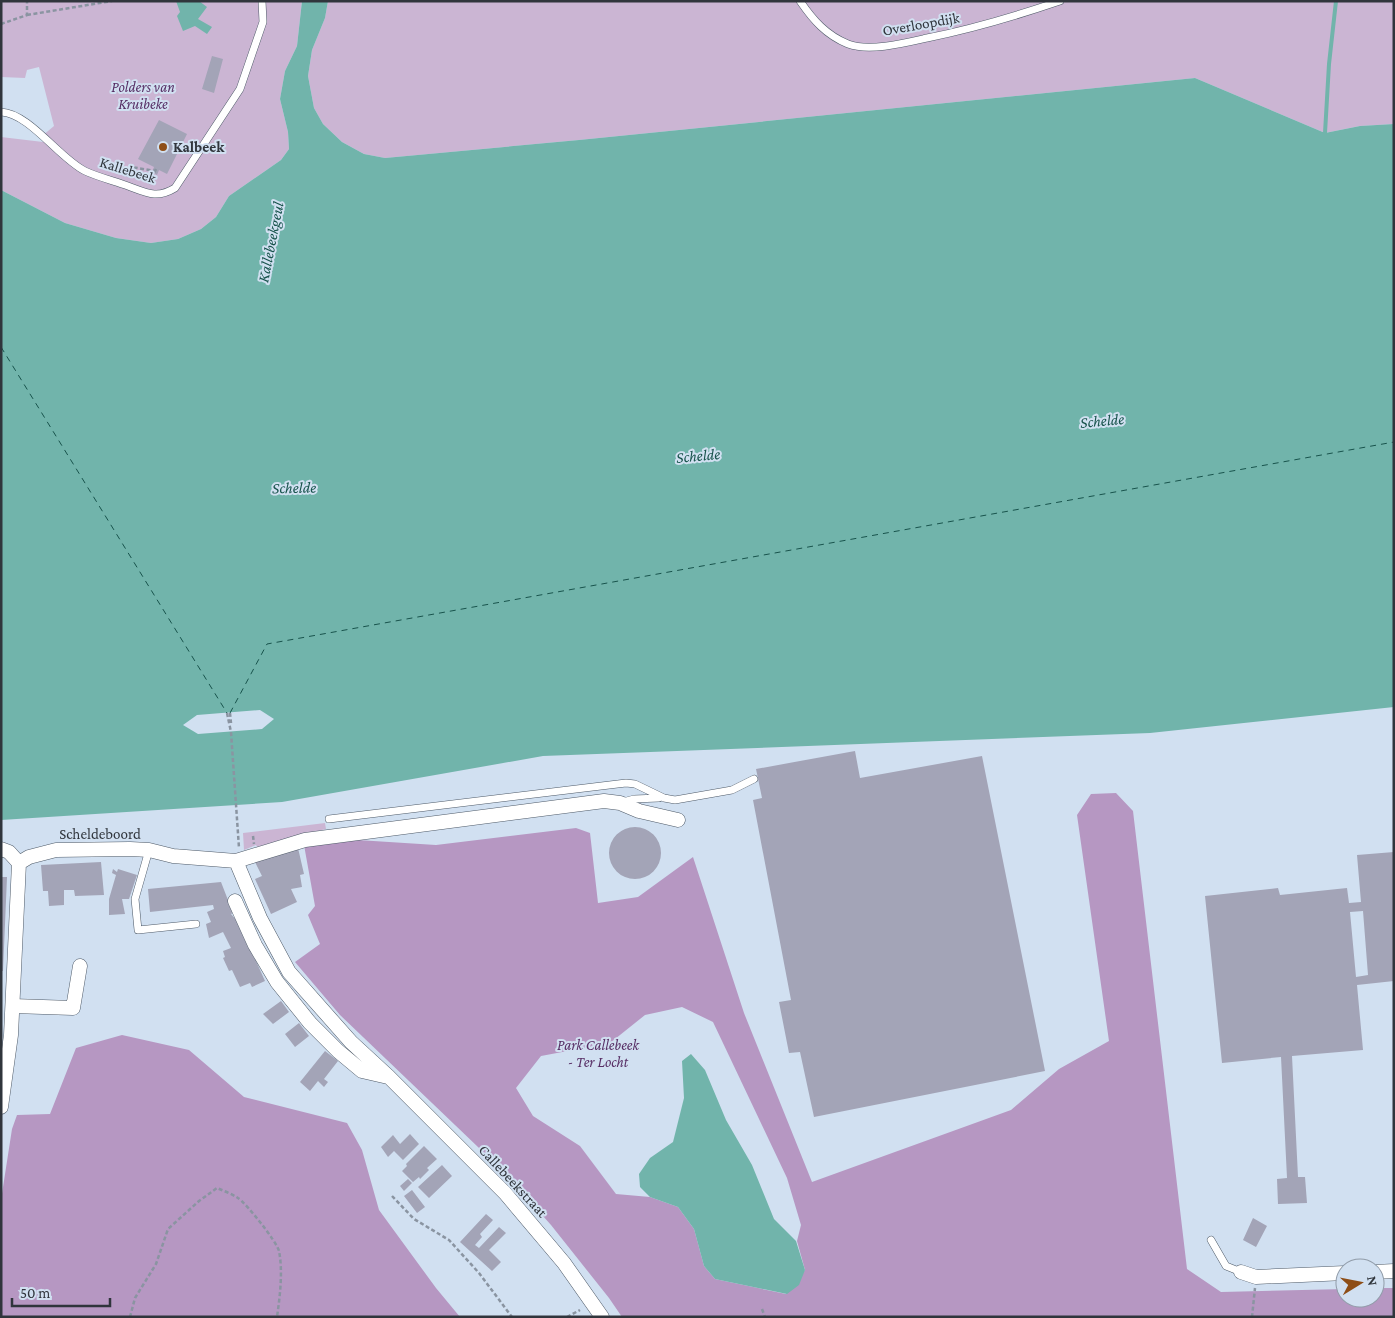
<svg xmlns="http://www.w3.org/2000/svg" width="1395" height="1318" font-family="'Crimson Pro',serif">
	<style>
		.green { fill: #cbb5d3 }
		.forest { fill: #b697c2; fill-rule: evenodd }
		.water { fill: #71b4ab }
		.pier { fill: #d1e0f1 }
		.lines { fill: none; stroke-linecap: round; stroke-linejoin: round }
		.stream { stroke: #71b4ab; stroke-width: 4 }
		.ferry { stroke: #18534c; stroke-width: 1; stroke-dasharray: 6 5; stroke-linecap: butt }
		.building { fill: #a3a4b7; fill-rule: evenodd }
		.lane-casing { stroke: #4e5a68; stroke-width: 8 }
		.street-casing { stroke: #4e5a68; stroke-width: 15 }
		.path { stroke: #8a94a1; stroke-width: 2.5; stroke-dasharray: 4 2.5; stroke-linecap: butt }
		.lane { stroke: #fff; stroke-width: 7 }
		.street { stroke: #fff; stroke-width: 14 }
		.poi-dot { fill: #8e4e17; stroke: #d1e0f1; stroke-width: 2 }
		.labels { text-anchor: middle; stroke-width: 4; stroke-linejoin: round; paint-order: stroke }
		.street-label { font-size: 15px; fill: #30353c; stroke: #d1e0f1 }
		.park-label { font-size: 15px; font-style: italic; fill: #572e65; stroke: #d1e0f1 }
		.poi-label { font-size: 15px; font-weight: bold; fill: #30353c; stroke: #d1e0f1; text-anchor: start }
		.water-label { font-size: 16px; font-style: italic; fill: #18534c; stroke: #d1e0f1 }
	</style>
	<rect width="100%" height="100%" fill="#d1e0f1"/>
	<path class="green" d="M1,1H302L297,46L285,71L280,99L288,132L289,149L281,160L229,196L216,217L201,229L178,239L151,243L116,238L65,223L1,190V137L43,142L42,136L54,126L39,67L27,70L25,78L1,77Z
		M328,1H1394V124L1360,126L1325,133L1195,78L579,140L385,158L364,154L342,142L323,124L314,108L308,76L312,50L325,18Z
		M325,823L326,829L257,847L256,845L244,850L243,833Z"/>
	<path class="forest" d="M1116,793L1133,811L1187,1269L1221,1292L1345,1289V1298H1375V1288H1394V1317H622L609,1298L551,1225L501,1169L340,1015L295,962L320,944L308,915L315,906L304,845L342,839L436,845L576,828L590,833L598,903L638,897L693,857L744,1013L812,1182L1011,1110L1059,1069L1109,1041L1077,815L1091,794ZM682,1007L713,1022L787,1178L801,1225L797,1241L805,1270L786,1294L715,1279L704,1266L694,1229L678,1207L650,1197L616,1194L580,1146L533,1116L516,1088L541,1056L610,1043L645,1015Z
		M122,1035L189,1050L244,1097L347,1123L362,1150L379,1210L436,1288L460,1317H1V1200L12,1129L17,1115L50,1114L76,1048Z"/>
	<path class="water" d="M176,1H199L207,7L198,19L212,27L207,34L195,26L183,31L177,16L180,12Z
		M302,1H328L325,18L312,50L308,76L314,108L323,124L342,142L364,154L385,158L579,140L1195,78L1325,133L1360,126L1394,124V707L1150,733L543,756L282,802L1,820V190L65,223L116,238L151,243L178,239L201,229L216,217L229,196L281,160L289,149L288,132L280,99L285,71L297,46Z
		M691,1054L705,1070L726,1120L752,1165L774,1219L796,1241L805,1270L799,1285L787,1294L715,1279L704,1266L694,1229L678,1207L650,1197L640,1187L639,1174L650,1158L673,1142L684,1098L682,1061Z"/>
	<path class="pier" d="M260,710L274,719L262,729L198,734L183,725L197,715Z"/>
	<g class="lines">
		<path class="stream" d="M1325,133L1329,64L1336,1"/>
		<path class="ferry" d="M1,347L227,713
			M230,713L267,644L1394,442"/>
	</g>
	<path class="building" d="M212,56L223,59L214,93L202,89Z
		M159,120L187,134L167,174L159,170L157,175L152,172L154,167L138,159Z
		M855,751L860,778L982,756L1045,1071L814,1117L800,1052L789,1053L779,1002L791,1000L753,800L762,798L756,769Z
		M609 853a26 26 0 1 1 52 0a26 26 0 1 1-52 0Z
		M298,848L304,874L300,875L302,887L291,889L297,902L271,914L255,879L262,876L255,862Z
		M1394,852V981L1357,985L1363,1050L1292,1056L1298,1177H1305L1307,1203L1278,1204L1277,1179L1287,1178L1281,1057L1222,1063L1205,896L1278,888L1280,895L1347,888L1349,903L1361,902L1357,855ZM1363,911L1368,975L1356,977L1350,912Z
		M101,862L104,895L75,896L74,890H64V905L49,906L48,891H43L41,865Z
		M113,869L117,872L118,869L137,875L129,899H122L125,914L109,915V899L116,875L112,873Z
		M1,877H7L3,971H1Z
		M221,882L233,913L231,914L239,923L265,981L252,987L250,983L240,987L232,970L229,971L223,958L225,957L223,951L231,948L223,932L209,938L206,924L211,922L207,912L214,909L213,905L150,912L148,889Z
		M281,1001L289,1012L273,1024L263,1014Z
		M299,1023L309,1036L295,1047L285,1034Z
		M325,1051L338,1061L324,1079L328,1082L324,1087L318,1081L310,1091L300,1082Z
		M410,1134L419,1144L403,1160L394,1151L388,1157L381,1147L393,1135L400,1144Z
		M424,1146L437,1159L427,1168L429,1170L420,1179L419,1177L413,1182L402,1171L407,1166L406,1164Z
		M442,1165L452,1176L429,1198L418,1187Z
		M408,1179L412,1183L404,1191L400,1186Z
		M412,1190L425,1207L417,1213L404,1196Z
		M486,1214L493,1220L480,1234L482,1237L475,1245L479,1248L499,1227L506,1233L489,1250L501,1262L492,1271L460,1242Z
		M1253,1218L1267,1226L1256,1247L1243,1240Z"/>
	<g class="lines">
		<g class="lane-casing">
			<path id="lane" d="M800,1C813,20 826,35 848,44C869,52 905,43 927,38C972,29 1016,16 1060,1
				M1,112C29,113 60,159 85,171C98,177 114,181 128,186C147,193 157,199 175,188L240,89L263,22L262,1
				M623,802L634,799L659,798
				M329,819L626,783L635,784L664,798L675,800L732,790L754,779
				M149,850L135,899L138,930L196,924
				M1211,1240L1226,1266L1241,1272"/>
		</g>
		<g class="street-casing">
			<path id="street" d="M1,849L9,852L19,863
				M236,861L260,918L289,972L351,1042L389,1077L505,1193L564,1263L602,1317
				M19,863L29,857L56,850L130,849L149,850L173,856L236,861L305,840L604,801L620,803L639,811L678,820
				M235,901L255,945L277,982L310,1023L338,1051L362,1071L388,1077
				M13,1006L73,1008L80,966
				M1,1107L11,1035L19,863
				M1241,1272L1256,1277L1345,1273
				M1375,1272L1394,1271"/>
		</g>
		<path class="path" d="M27,15L112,1
			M1,24L27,15V1
			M126,176L131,167L155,171
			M149,184L156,169
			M227,713L231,732L239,848
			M230,713L231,723
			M253,836L254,844
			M392,1196L414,1219L449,1240L479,1273L512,1317
			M762,1309L765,1317
			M130,1317L135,1298L156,1264L168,1229L199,1201L217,1188C224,1191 232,1194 238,1198C246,1203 277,1242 279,1251C283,1271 280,1296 277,1317
			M567,1317L580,1310
			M1252,1317L1255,1288"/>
		<use href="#lane" class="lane"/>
		<use href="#street" class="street"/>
	</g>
	<circle class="poi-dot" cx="163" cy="147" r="5"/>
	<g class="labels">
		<g class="street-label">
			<text transform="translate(921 24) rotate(-10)" y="5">Overloopdijk</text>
			<text transform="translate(128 170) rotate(17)" y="5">Kallebeek</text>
			<text x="100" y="839">Scheldeboord</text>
			<text transform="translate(513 1181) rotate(47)" y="5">Callebeekstraat</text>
		</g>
		<g class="park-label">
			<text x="143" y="92">Polders van<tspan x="143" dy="17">Kruibeke</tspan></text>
			<text x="598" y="1050">Park Callebeek<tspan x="598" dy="17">- Ter Locht</tspan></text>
		</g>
		<g class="poi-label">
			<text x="173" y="152">Kalbeek</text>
		</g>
		<g class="water-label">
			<text transform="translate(270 242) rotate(-79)" y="6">Kallebeekgeul</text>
			<text transform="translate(1102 420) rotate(-5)" y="6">Schelde</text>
			<text transform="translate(698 455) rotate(-5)" y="6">Schelde</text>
			<text transform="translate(294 487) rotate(-1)" y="6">Schelde</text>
		</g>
	</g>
	<rect width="1395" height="1318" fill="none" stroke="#30353c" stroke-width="5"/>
	<g transform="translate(1360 1283) rotate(80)"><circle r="24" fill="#d1e0f1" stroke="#919ca9"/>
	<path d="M0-4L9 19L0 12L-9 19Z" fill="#8e4e17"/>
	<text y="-8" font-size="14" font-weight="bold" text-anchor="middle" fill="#30353c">N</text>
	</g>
	<path d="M12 1298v8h98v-8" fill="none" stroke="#30353c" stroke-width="2.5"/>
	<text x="20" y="1298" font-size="15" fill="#30353c" stroke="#d1e0f1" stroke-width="4" paint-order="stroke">50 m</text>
</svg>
